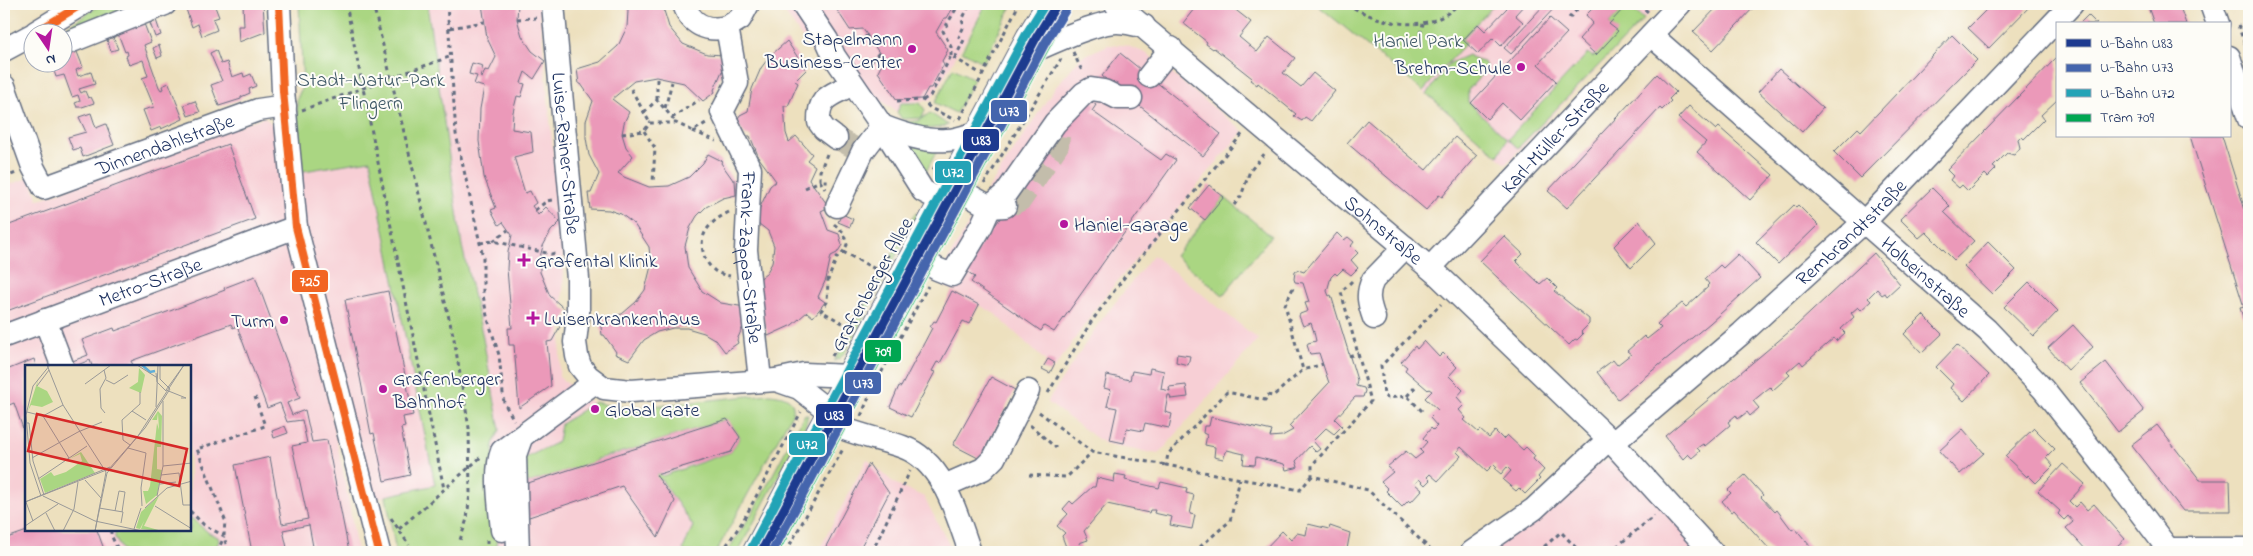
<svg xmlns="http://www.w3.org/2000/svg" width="2253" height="556" font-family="'Indie Flower',sans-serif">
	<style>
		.built { fill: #f7cfd5; fill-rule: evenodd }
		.green { fill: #aad682; stroke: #628270 }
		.building { fill: #eb99b9 }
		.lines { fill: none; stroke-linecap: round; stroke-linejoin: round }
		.minor-tunnel { stroke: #c3bdab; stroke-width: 22; stroke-dasharray: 22 11; stroke-linecap: butt }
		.minor-casing { stroke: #646d80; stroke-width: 25 }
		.major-casing { stroke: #646d80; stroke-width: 30 }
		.path { stroke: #646d80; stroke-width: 3; stroke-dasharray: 4 4; stroke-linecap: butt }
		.minor { stroke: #fff; stroke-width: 22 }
		.major { stroke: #fff; stroke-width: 28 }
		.bus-1-casing { stroke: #fdfcf7; stroke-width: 11 }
		.bus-1 { stroke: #f26522; stroke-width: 8 }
		.tram-1-casing { stroke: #fdfcf7; stroke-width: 11 }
		.tram-1 { stroke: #00a651; stroke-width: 8 }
		.metro-1-casing { stroke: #fdfcf7; stroke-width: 12 }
		.metro-2-casing { stroke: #fdfcf7; stroke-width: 12 }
		.metro-3-casing { stroke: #fdfcf7; stroke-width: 12 }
		.metro-1 { stroke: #1d3a8f; stroke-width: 9 }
		.metro-2 { stroke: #4465ad; stroke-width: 9 }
		.metro-3 { stroke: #24a3b6; stroke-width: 9 }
		.poi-dot { fill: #b5179e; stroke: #fdfcf7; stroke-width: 2 }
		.labels { text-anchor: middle; stroke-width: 4; stroke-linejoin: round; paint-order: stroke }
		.poi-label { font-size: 20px; fill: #1b2f5e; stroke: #fdfcf7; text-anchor: start }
		.park-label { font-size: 20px; fill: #3f5967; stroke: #fdfcf7 }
		.street-label { font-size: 20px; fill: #1b2f5e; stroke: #fdfcf7 }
		.inset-river { fill: none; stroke: #5faed9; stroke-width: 2.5 }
		.inset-road { fill: none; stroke: #999998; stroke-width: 1 }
		.view { fill: #d62828; fill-opacity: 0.15; stroke: #d62828; stroke-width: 2.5 }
		.inset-edge { fill: none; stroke: #1b2f5e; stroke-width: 2.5 }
		.line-badge { stroke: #fdfcf7; stroke-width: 2 }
		.badge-label { font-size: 14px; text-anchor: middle; font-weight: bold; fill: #fff }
	</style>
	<rect width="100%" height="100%" fill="#fdfcf7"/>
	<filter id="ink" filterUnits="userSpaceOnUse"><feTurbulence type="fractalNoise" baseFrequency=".02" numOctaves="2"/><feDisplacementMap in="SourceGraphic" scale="10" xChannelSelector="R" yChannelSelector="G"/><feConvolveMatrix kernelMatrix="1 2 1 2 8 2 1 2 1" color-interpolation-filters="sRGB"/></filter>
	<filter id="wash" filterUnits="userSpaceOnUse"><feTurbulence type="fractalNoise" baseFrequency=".0096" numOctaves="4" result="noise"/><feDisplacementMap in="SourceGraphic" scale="20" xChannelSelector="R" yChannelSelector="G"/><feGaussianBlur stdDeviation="1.12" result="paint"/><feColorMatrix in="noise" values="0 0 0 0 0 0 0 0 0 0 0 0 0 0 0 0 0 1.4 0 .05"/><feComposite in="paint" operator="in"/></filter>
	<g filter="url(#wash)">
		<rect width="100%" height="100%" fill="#ede0be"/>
		<path class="built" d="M427,4H539L564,267L559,377L598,407L783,402L714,552H488L493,446L500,430L482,333L462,246Z
			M779,4H986L931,100L902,103L897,112L812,52Z
			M1495,4H1658L1506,164L1423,91L1466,44L1462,39Z
			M1108,45H1125L1146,53L1243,131L1101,301L1054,369L995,314L936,281L987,191L1054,89L1081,57Z
			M264,117L273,125L348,497L357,552H4V187L30,177L38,200ZM26,366H190V530H26Z
			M370,160L435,485L372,499L304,233L298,172Z
			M1153,255L1258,339L1159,454L1106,445L1047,402L1099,323Z
			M1618,457L1705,552H1477L1597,464Z
			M867,459L894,483L924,497L953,552H818Z"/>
		<path class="green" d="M102,4H158L63,42L62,32H59Z
			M299,4H427L462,246L482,333L500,430L493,444L497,552H396L386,496L435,485L370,160L298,172L297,99L303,85Z
			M986,4H1013L983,63L962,51Z
			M1316,4H1495L1462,39L1466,43L1423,91Z
			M1628,6L1644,19L1518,148L1508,139L1588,53L1593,57L1617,31L1609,24L1624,8Z
			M1468,55L1476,60L1484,62L1487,69L1468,90V102L1507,139L1498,156L1427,94L1450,63Z
			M953,68L974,79L956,113L935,103Z
			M901,103H920L925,110L922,118L902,119L897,112Z
			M930,113L948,125C934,130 917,130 903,122L918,121Z
			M900,143L937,150L925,174Z
			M1224,197L1271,236L1223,295L1175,256Z
			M915,213L918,214L916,218L846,351L840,358L834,361Z
			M769,394C781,395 795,397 793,412L716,552H685L683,549L693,526L661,479L657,480L656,475L660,474L662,476L731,452L740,437L727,419L652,443L651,442V444L597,459V461L525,484L521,460L558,442L561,424L595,402L614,407H643Z
			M805,414L808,415L806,424L738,552H727L754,510Z
			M190,517L209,533L218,537L219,541L214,552H123L115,538V530H190Z"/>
		<g id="blocks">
			<path class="building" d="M190,4H214L219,17L213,19L217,30L202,36L198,24L192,27L185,6Z
				M243,4H263L265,32L239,42L238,26H244Z
				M482,4H518L517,19L522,36L532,51L545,61L534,79L525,72L521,83L525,84L521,97L517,96L513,112L512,129L531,132L533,152L514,157L525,193L530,191L536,203L532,206L535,210L538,215L546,207L560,222L551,231L543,246L540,257V272L550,296L568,312L552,341L547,342L551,386L519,408L514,345H509L508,328H512L507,269L508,252L512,235L503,222L499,225L491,210L496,208L484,177L479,141L480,109L484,87L474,84L477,76L469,74L472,63L483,66L480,77L482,78L485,70L489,71L496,57L487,38Z
				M627,4H662L669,27L683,44L707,54L724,55L725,71H722L714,90L715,92L703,101L684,83L656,77L634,81L612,99L629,112L624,123L622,134L626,147L633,156L618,173L624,177L649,187L669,186L689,177L703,163L708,154L722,161L721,163L733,180H735L736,195L723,198L706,207L697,216L690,228L685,246L688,268L702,291L721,303L745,307V322L737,340L738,343L725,352L716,340L704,333L687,328H673L657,332L644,340L629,360L615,354L616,352L604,335H602L600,319L622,314L636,302L645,290L651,266L649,247L634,224L621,214L609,210L590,209L588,193H591L599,174L589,155L586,138V121L593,101L581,84H579L577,69L600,62L618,46L627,27L628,11Z
				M833,4H953L954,6L947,18H944L936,32L948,50L942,61L944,64L931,88H928L922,99L897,100L878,72L884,60L863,29L850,30Z
				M1198,4H1208L1216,10L1222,4H1228L1251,22L1239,37L1257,52L1269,37L1295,58L1283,73L1301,87L1313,73L1335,91L1311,121L1305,117L1302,121L1294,116L1296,114L1258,83L1257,85L1250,80L1252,78L1214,48L1213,49L1206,44L1207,42L1183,23Z
				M1503,4H1525L1515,15L1523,22L1501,46L1493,38L1478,54L1463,40L1478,24L1485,31L1507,8Z
				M1545,4H1558L1511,54L1504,48Z
				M1597,4H1620L1624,8L1609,24L1618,31L1596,55L1579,39L1593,23L1586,15Z
				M1720,4H1757L1713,50L1693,32Z
				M1986,4H2032L1989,48L1968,28L1989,7Z
				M2147,4H2179L2186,24H2154Z
				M2088,15L2097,24H2079Z
				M1550,18L1567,33L1538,64L1556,81L1520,120L1502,103L1487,119L1471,103Z
				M156,20L161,35L155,37L150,23Z
				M143,21L151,42L144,45L159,87L161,90L163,89L162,86L169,83L183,119L161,129V127L151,131L143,110L154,107L142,78L148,76L143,60L129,65L126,56L128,55L127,51L125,52L117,31Z
				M1952,35L1977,60L1860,178L1834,152L1858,128L1861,131Z
				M113,37L118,49L111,51L107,40Z
				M787,41L806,70L795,81L798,83L788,106H784L786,133L789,142L796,136L812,154L807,160L815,166L809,179L829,207L821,211L828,230L839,234L842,245L837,253L831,256L826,279L818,297L825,302L819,310L813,317L807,312L792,325L768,336L754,283L766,274L772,263L774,246L768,231L754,220L770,186L776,181L759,158L750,136H746L736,122L740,115L748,111L752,89L761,68L770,56Z
				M159,45L162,56L157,58L153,48Z
				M75,47L83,67L76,70L78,76L91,72L95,84L79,89L81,93L85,91L88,98L91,97L94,103L82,107H77L75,103L80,101L78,95L72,97L64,75L56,77L51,62H62V51Z
				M216,50L221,64L227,62L232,77L243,73L244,77L251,74L256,86L249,89L250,93L241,97V99L219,106L211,85L222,81L210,53Z
				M1120,53L1221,134L1203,156L1102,76Z
				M2057,57V100L2041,115L2044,119L2024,139L2021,136L2018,139L2020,148L2014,155L2007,153L1993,167L1996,169L1988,177L1985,174L1968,191L1962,185L1959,188L1950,180L1953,176L1947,170Z
				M1779,69L1823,108L1802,132L1758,92Z
				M1657,74L1676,92L1669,99L1671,101L1662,110L1660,108L1567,208L1548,191Z
				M1086,98L1096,105L1092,111L1161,160L1166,154L1176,160L1054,332L1044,326L1041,331L971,282L975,277L964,269Z
				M195,101L200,112L188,116L184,105Z
				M1689,106L1716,130L1719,127L1773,175L1750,200L1697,152L1706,142L1678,118Z
				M91,113L96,128L106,124L114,145L83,157L80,148L73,150L68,137L86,132L79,117Z
				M1367,120L1426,170L1455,137L1477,156L1442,197L1439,195L1426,210L1347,143Z
				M2190,136H2222L2249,223V336L2240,308L2244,307Z
				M228,144L255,219L4,312V227Z
				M1209,185L1224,197L1205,220L1190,208Z
				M1932,188L1950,206L1944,212L1974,241L1954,260L1926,232L1919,238L1900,219Z
				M1794,205L1796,207L1798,205L1818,225L1778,264L1756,242Z
				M842,214L853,219L850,227L838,222Z
				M1639,221L1656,243L1631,268L1614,246Z
				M1337,233L1344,240L1348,237L1354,242L1351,246L1358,253L1351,260L1358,268L1351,275L1343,269L1337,275L1335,273L1331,277L1327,291L1329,296L1331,295L1357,380L1356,386L1364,388L1365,391L1363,397H1355L1335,419L1342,426L1334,434L1326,428L1313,441L1320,449L1316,452L1310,446L1296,461L1298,467L1296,468L1286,470L1284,464L1256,457L1255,465L1243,464L1244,454L1227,450L1223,459L1214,457L1215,447L1205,445L1207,435L1203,433L1204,426H1209L1211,417L1272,431L1270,437L1282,436L1293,430L1289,426L1329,383L1319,353L1310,354L1307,345L1308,343L1316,341L1314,332L1311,323L1303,326L1299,316L1300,314L1308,311L1305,303L1309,302L1303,283L1295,282L1294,279L1295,272L1298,270L1304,272Z
				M1504,236L1523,254L1516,261L1540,284L1547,278L1557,288L1554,291L1589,319V324L1581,332L1583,334L1577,340L1575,339L1569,345L1480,261Z
				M1988,242L2016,270L1992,294L1964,267Z
				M1874,253L1900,284L1887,296L1885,293L1882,295L1877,289L1868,298L1871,301L1861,310L1858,307L1851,313L1854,317L1841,329L1845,333L1836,341L1834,338L1803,365L1800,361L1787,372L1790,375L1773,390L1770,387L1753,401L1759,408L1750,416L1747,412L1738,419L1736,415L1728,422L1730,425L1705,446L1703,444L1697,448L1700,451L1692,458L1688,454L1683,459L1665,436L1796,326Z
				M1738,254L1760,278L1710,323L1618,399L1597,372L1613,360L1617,365L1631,354L1627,351L1644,336L1647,339L1661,328L1657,324L1682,303L1686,307L1708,287L1707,286L1709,284L1705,279L1720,265L1723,268Z
				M255,276L300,398L287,403L292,415L305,410L312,442L327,440L349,552H314L309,525L283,530L288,552H252L235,465L270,457L282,524L308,519L292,446L307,443L302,420L287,422L280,403L267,408L237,326L233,328L231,324L131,361L133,365L129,366H92L90,360L75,366H60L88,355L82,340L114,328L115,331L170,311L225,290L224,288Z
				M2029,282L2058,311L2034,336L2004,307Z
				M388,291L413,415L403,417L405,427L401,428L410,475L384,481L374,433L371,434L345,300Z
				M952,291L979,305L969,324L963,321L940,363L937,362L932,371L935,372L911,417L890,407L899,386L901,387L932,328L930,327L934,321L936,322Z
				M1923,315L1942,334L1922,353L1904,334Z
				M2073,325L2093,347L2068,370L2048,348Z
				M1424,341L1439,357L1443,353L1457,367L1449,376L1463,390L1457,397L1464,405L1459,410L1466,418L1464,420L1478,432L1480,430L1489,438L1495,431L1503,439L1507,435L1523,450L1526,447L1535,456L1533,459L1544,470L1538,477L1540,479L1525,494L1519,488L1516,491L1503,480L1511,471L1507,467L1501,474L1495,469L1497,467L1494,464L1487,471L1461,447L1457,452L1461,456L1438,481L1430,474L1427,477L1430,480L1425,485L1419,479L1415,484L1422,490L1411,502L1409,500L1402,507L1386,491L1388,489L1381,482L1393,472L1387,467L1406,451L1415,459L1420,455L1423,453L1420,450L1427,442L1423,438L1431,428L1433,430L1437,426L1430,418L1438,410L1425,398L1432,391L1429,389L1428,390L1405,370L1407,367L1401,362L1415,346L1417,349Z
				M1957,345L1989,375L1964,401L1950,388L1953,384L1936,367Z
				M1177,354L1190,356L1188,365L1176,362Z
				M34,359L36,366H26V437L14,403L4,407V371Z
				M1048,359L1055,363L1050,373L1042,369Z
				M2106,362L2144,411L2118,432L2080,383Z
				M1150,368L1164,371L1161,389L1170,391L1169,387L1186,385L1188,397L1171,399L1170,395H1168L1165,412L1172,414L1169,428L1145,423L1143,431L1127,428L1124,443L1110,440L1117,408L1107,406L1111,390L1104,388L1107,375L1130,380L1132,371L1149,374Z
				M991,377L1015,390L980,459L953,445Z
				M727,419L740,437L731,452L656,475L675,501L658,537L622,486L526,518L525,484Z
				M2157,425L2200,480H2230L2231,511H2183L2131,445Z
				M285,426L288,433L274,438L272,431Z
				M2034,428L2055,449L2046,458L2053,466L2036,483L2028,475L2027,477L2005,456Z
				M1963,429L1984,453L1960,474L1939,451Z
				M869,464L889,493L858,552H823Z
				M2063,464L2085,484L2069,501L2075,507L2080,502L2087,510L2094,504L2125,539L2110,552H2088L2066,528L2073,522L2068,516L2064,520L2058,514L2060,511L2038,491Z
				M1115,474L1126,476L1125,480L1159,488L1161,482L1187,488L1186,493L1194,495L1190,514L1195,515L1192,529L1170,525L1172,517L1154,513L1155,510H1150L1149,513L1107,504L1084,531L1088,540L1079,543L1082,552H1054L1053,551L1066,547L1062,536L1065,533L1057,526L1068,514L1063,509L1070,501L1073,504L1092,487H1095L1097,478L1114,482Z
				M1745,475L1763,495L1761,497L1775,512L1777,510L1792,530L1795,528L1815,552H1772L1734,510L1731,512L1722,501L1731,493L1728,490Z
				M1308,524L1329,529L1330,526L1350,533L1347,549H1342L1341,552H1262L1282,531L1291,540L1297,533L1306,535Z
				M30,530H97L105,552H4V539Z"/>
		</g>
	</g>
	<g filter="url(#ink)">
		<use href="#blocks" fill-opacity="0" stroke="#646d80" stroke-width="1"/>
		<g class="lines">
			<path class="minor-tunnel" d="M836,138L855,148
				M1011,205L1021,200L1058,145L1059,136"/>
			<g class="minor-casing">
				<g id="minor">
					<path d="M279,4L283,91L296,227L379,552"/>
					<path id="s1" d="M553,4L578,279V317L575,342L577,356L580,366L588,376L604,388L631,391L776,380L804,374L850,376"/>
					<path d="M684,4C690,24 707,32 727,27"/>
					<path id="s2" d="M748,4L740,19L727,27L737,83L722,112L750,169L746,250L760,380"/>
					<path d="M803,4L827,40L834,56L882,126L923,191L944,202"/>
					<path id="s3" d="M1116,4L1438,275L1609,439L1712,552"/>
					<path d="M2211,4L2218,24"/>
					<path d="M36,32L82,4"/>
					<path id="s4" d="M1651,35L1987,330L2043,389L2114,478L2168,549"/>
					<path d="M62,45L165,4"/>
					<path d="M4,50L32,35"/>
					<path d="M1021,56C1044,47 1094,22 1117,22C1126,22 1135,25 1144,26"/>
					<path d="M2229,57L2249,119"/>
					<path d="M1149,76L1171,48"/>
					<path id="s5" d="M4,86L33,167L44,188L258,110L285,106"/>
					<path d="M882,126C902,134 925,142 947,140C958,140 971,134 982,131"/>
					<path d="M836,138L824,129L819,122C818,94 833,96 852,84"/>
					<path d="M952,186L990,207L1005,206"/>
					<path d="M837,206L863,151L882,126"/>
					<path d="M915,255L937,269L952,275L982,225L990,207L1006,193L1055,123L1084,93L1091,89L1104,91L1118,98H1131"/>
					<path id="s6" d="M1430,268L1680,4"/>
					<path d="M1374,318C1369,304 1366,294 1373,280L1405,247"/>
					<path d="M45,320L62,365"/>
					<path id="s7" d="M4,336L296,227"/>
					<path d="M776,380L799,388L831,413"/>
					<path d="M826,421C850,434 878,438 903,447C944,462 957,516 970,552"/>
					<path id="s8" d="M1613,443L1742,333L1864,222L2072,4"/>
					<path d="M944,486L983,469L994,458L1028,391"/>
					<path d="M502,530C500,507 494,471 502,451L595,382"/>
					<path d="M518,552L515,455L521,438"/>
					<path d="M1472,552L1534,509L1609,439"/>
					<path d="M2164,552L2168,549H2249"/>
				</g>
			</g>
			<g class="major-casing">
				<path id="major" d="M757,552L1030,38L1051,4"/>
			</g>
			<path class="path" d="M346,4L444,489
				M373,4L454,339L469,428L470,493L467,519L459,543
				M447,4L456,134L483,257V295L487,316L499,355L504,403L514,420
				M1347,4C1379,24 1430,36 1458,4
				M1639,4L1648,12
				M4,5L7,4
				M1569,18L1582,4
				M517,19L536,18
				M4,21V22
				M2238,25L2245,45
				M450,28L484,22
				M1420,34L1423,24
				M858,42L870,34
				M1073,52L1083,73
				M951,56V47L943,31L959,4
				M955,58L964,40L959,37L964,26L962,20L970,4
				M871,62L881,51
				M657,79V100
				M631,89L650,123
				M923,100L930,96L951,56L983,75
				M897,101L923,100L930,108L955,120
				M665,108L672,82
				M302,110L449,57
				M644,112L657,100L676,122
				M672,118L699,100
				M960,119L1019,4
				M644,131L655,148L653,183
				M693,131L716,141
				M622,134L644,131L650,123H676L693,131L706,123
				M827,154L820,171V181H830
				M933,170L940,158
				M4,178L16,173
				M984,184L1061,59
				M805,188L820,181L825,189
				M1234,205L1241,196L1250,171L1266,152
				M535,210L547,201L552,200
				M729,212C711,221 697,234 704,255C705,260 710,267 715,271C719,274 725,275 730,276
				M834,224L843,232L847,245L843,252L837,257L828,280L827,302L821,311L848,326
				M493,241L508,230
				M480,243L493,241L551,254L558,253
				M843,252L879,271
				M1352,281L1341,292L1371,401L1312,465V476L1368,490L1433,552
				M1293,288L1285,305L1303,370
				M832,356L905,224
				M1349,356L1358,353
				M1048,393L1091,322L1126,275L1243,133
				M1407,396L1417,385
				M1422,411L1407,396L1388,398L1384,396L1381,366L1441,304
				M1039,412L1092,452L1166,465
				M861,416L872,390L928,286
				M1030,425L1056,448
				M1029,475L1067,477L1092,452
				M1312,476L1300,490L1166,465L1168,454L1227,392L1265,400L1267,395L1273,396L1303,370L1323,364
				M190,511L204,525L224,536
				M391,518L409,545
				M399,529L481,457
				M111,530V535L119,552
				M487,540V552
				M217,552L224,537
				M228,552L224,536L225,520L197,449L265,426L255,397
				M722,552L743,521L801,412
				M786,552L844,447
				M872,552L910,471
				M1194,552L1230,521L1240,479
				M1538,552L1561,532L1580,552
				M1610,552L1654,516"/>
			<use href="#minor" class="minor"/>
			<use href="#major" class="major"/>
			<g class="bus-1-casing">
				<path id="bus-1" d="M279,4L283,91L296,227L379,552
					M36,32L82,4"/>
			</g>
			<use href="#bus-1" class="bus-1"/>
			<g class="tram-1-casing">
				<path id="tram-1" d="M775,552L1064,13"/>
			</g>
			<use href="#tram-1" class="tram-1"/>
			<g class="metro-1-casing">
				<path id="metro-1" d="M761,552L1036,38L1057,4"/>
			</g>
			<g class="metro-2-casing">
				<path id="metro-2" d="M772,552L1045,43L1066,9"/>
			</g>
			<g class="metro-3-casing">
				<path id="metro-3" d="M752,547L1027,33L1045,4"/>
			</g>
			<use href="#metro-1" class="metro-1"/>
			<use href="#metro-2" class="metro-2"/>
			<use href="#metro-3" class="metro-3"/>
		</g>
	</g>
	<g class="poi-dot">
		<circle cx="912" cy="49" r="5"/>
		<circle cx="1521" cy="67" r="5"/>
		<circle cx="1064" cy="224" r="5"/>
		<path d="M521.5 252.5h5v5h5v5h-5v5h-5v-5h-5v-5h5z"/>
		<path d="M530.5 310.5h5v5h5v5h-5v5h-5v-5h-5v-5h5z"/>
		<circle cx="284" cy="320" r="5"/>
		<circle cx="383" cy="389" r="5"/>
		<circle cx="595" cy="409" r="5"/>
	</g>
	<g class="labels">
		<g class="poi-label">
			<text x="902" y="45" text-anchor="end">Stapelmann<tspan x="902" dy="23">Business-Center</tspan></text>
			<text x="1511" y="74" text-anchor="end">Brehm-Schule</text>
			<text x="1074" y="231">Haniel-Garage</text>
			<text x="535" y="267">Grafental Klinik</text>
			<text x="544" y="325">Luisenkrankenhaus</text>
			<text x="274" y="327" text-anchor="end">Turm</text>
			<text x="393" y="385">Grafenberger<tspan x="393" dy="23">Bahnhof</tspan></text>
			<text x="605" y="416">Global Gate</text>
		</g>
		<g class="park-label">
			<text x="1418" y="47">Haniel Park</text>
			<text x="371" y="86">Stadt-Natur-Park<tspan x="371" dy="23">Flingern</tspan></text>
		</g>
		<g class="street-label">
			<text dy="7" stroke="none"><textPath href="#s6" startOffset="181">Karl-Müller-Straße</textPath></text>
			<text dy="7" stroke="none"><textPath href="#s5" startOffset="238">Dinnendahlstraße</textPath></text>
			<text dy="7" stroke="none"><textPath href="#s1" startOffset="150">Luise-Rainer-Straße</textPath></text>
			<text dy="7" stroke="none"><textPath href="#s3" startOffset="350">Sohnstraße</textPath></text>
			<text dy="7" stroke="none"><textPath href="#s8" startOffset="318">Rembrandtstraße</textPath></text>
			<text dy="7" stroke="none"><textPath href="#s2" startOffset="274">Frank-Zappa-Straße</textPath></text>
			<text dy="7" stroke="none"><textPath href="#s4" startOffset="366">Holbeinstraße</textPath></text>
			<text dy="7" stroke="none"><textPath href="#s7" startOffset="156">Metro-Straße</textPath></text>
			<text transform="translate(871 284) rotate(-61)" y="7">Grafenberger Allee</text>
		</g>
	</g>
	<g transform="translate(25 365)">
		<rect width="166" height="166" fill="#ede0be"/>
		<path d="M114,3L120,10L116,28L104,23L113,17ZM13,15L12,21L22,26L28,37L17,42L6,40L3,46ZM133,46L137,51L136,82H132V104L137,105L132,130L121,139L118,126H123L125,121L132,58L134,65L133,48L132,55H127ZM56,87L70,108L20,128L15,114L26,107L29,111L41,107L57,96L55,89L44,94ZM134,131L119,161L137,166L116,164L119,156L115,164L111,163L116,147Z" fill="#aad682"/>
		<path class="inset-river" d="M117,0L125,7L130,6"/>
		<path class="inset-road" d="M22,0L38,40L81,107L70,166M112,0L131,12M79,5L81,13L75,24L76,43L80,48M131,8L132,17L141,26M81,15L89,19L103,10M60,19L86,0M12,21L24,5M156,33H161L141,25L159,0M131,42L133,0M107,46L121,55M2,47L18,51L38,40M18,51L44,93M2,58H4L8,96L19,130M53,67L77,57M105,80L98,75L97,55L115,39V27M103,83L121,88L116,123L117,141M7,93L53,67M138,101L167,98M136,110L154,108L158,140H167M13,114L62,81M60,115L76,133M135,119L151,117M16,131L5,98L1,50L8,21L25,0M18,131L70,156L117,166M132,131L138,101V36M0,137L84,104L120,63L145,24L135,14V0M0,137L85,102M1,137L8,156M130,141L167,164M74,143L98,147L96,158M120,143L142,123L167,116M90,146L94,126L100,127L97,147M21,148L30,166M0,161L33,139M109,164L116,143M38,166L49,144L53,117M70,166L82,108L113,71L159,0"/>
		<path class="view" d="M12,49L162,84L154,121L3,86Z"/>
		<rect width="166" height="166" class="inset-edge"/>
	</g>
	<g class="line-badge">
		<rect x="990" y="99" width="38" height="24" rx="5" fill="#4465ad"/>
		<rect x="962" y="128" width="38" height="24" rx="5" fill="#1d3a8f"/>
		<rect x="934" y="160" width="38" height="24" rx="5" fill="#24a3b6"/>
		<rect x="291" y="269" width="38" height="24" rx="5" fill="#f26522"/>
		<rect x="864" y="339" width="38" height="24" rx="5" fill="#00a651"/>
		<rect x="844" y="371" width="38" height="24" rx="5" fill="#4465ad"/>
		<rect x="815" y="403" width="38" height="24" rx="5" fill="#1d3a8f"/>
		<rect x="788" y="432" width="38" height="24" rx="5" fill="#24a3b6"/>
	</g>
	<g class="badge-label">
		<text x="1009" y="116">U73</text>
		<text x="981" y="145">U83</text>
		<text x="953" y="177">U72</text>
		<text x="310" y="286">725</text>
		<text x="883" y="356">709</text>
		<text x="863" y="388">U73</text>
		<text x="834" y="420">U83</text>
		<text x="807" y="449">U72</text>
	</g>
	<rect width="2253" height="556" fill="none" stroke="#fdfcf7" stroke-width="20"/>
	<rect x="2056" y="22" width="175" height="115" fill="#fdfcf7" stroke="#a3aaba"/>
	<rect x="2066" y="39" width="25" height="8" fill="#1d3a8f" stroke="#a3aaba"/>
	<text x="2100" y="48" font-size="15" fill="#1b2f5e">U-Bahn U83</text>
	<rect x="2066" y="64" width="25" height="8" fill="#4465ad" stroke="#a3aaba"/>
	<text x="2100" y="72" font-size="15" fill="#1b2f5e">U-Bahn U73</text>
	<rect x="2066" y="89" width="25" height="8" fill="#24a3b6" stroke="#a3aaba"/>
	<text x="2100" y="98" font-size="15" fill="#1b2f5e">U-Bahn U72</text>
	<rect x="2066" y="114" width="25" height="8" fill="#00a651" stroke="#a3aaba"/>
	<text x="2100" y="122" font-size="15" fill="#1b2f5e">Tram 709</text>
	<g transform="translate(48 48) rotate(167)"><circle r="24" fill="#fdfcf7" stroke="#a3aaba"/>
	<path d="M0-4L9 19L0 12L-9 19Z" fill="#b5179e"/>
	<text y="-8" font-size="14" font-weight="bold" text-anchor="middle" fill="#1b2f5e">N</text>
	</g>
</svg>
